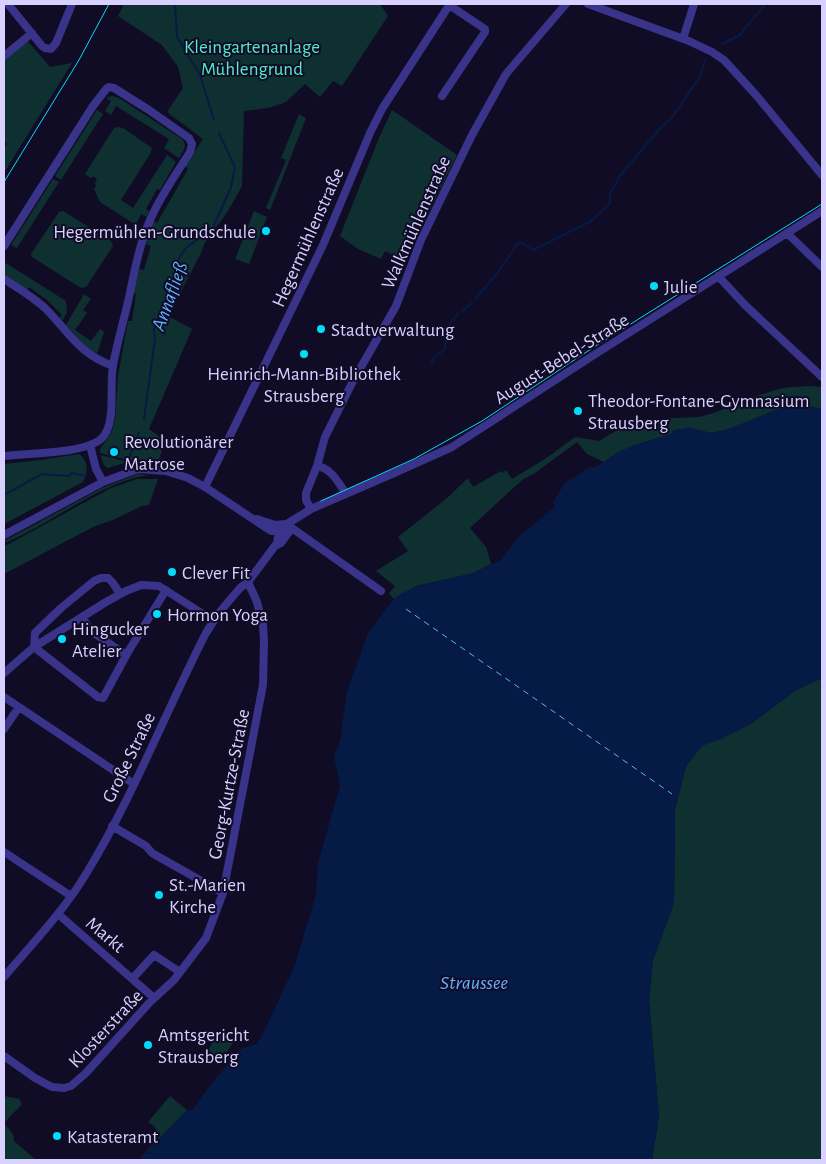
<svg xmlns="http://www.w3.org/2000/svg" width="826" height="1164" font-family="'Alegreya Sans',sans-serif">
<rect width="100%" height="100%" fill="#110c26"/>
<path fill="#0f3030" d="M122,4H380L388,16L342,86L333,81L320,97L305,84L286,102L268,108L244,111L242,186L228,211L204,244L201,253L168,316L192,329L149,429L165,441L158,462H135L100,453V449L111,433L115,420L118,376L128,321H132L136,294L133,293L139,269L144,270L151,246L146,244L153,221L157,223L188,169L185,166L203,139L167,112L183,88L178,67L162,45L118,16L123,6Z
M27,40L50,67L72,63L4,173V148L7,144L4,140V58Z
M112,96L119,98L182,139C188,146 183,151 179,158L164,148L169,139L116,106L111,115L105,111L111,101L106,98Z
M97,110L103,114L61,180L55,176Z
M392,110L457,155L405,260L385,251L381,259L358,249L340,236L379,138Z
M299,114L306,118L270,210L266,208L286,160L281,158Z
M117,127L123,128L152,148L150,154L121,200L133,208L167,155L176,162L160,190L157,189L146,209L149,211L147,217L141,214L136,225L100,202L94,189L96,186L95,183L97,179L93,176L91,178L85,174L114,128Z
M53,179L59,182L17,248L11,245Z
M63,211L111,241L113,246L86,287L81,288L32,257L31,254L59,212Z
M254,211L267,217L249,264L235,259Z
M4,262L66,301L67,312L63,320L59,319L62,315L47,300L29,287L26,291L4,275Z
M84,294L91,299L83,310L87,313L75,330L91,341L100,329L104,332L97,354L86,347L66,325Z
M808,386L822,387V409L798,404L773,411L729,429L711,433L690,428L674,430L671,434L632,446L604,462L587,454L577,442L535,473L522,480L470,528L486,547L491,564L474,573L416,586L394,599L389,593L395,586L376,571L408,551L398,537L446,499L468,478L473,487L501,471L502,473L506,470L512,479L548,457L575,437L599,441L634,420L699,417L714,413L756,396L782,388Z
M79,454C89,461 88,473 83,482L4,524V464L41,460Z
M100,455L128,462L108,468L104,465Z
M138,474L147,475C94,485 53,524 4,543V541L102,488Z
M137,479H158L149,505L142,506L115,519L93,527L4,574V546L11,543L109,489Z
M822,678V1160H652L659,1116L649,1000L653,960L674,903L675,810L686,766L702,745L723,738L749,725L795,691Z
M220,1031L234,1041L222,1060L208,1050Z
M4,1096L19,1099L22,1104L4,1123L13,1134L14,1141L36,1160H4Z
M170,1096L187,1110L138,1160L159,1137L155,1127L148,1122Z"/>
<path fill="#051b46" d="M798,404L822,409V678L795,691L749,725L723,738L702,746L686,766L675,810L674,903L653,960L649,1000L659,1116L652,1160H139L187,1110L193,1109L208,1088L241,1049L257,1044L263,1034L295,965L316,895L318,863L340,786L334,756L340,741L347,692L368,633L393,600L399,595L416,586L474,573L501,560L519,536L555,507L553,502L564,484L590,467L594,468L618,452L632,446L671,434L674,430L690,428L711,433L729,429L773,411Z"/>
<g fill="none" stroke-linecap="round" stroke-linejoin="round">
<path stroke="#051b46" stroke-width="2" d="M175,4L177,37L200,75L214,120
M722,44L740,35L765,4
M475,299L496,275L517,244L522,243L533,250L591,221L610,203V194L620,176L660,128L670,120L700,77L705,60
M463,311L472,303
M431,363L435,357L445,349C445,337 448,322 458,314
M144,419L155,339L154,329L175,283L179,258L187,247L213,228L231,187L235,167L219,133
M129,458L139,432
M4,495L42,474L69,476L72,473L86,476"/>
<path stroke="#5fb1ff" stroke-width="1" stroke-dasharray="6 5" stroke-linecap="butt" d="M406,609L672,794"/>
<path stroke="#393389" stroke-width="8" d="M8,4L42,46L45,48L51,49L56,43L72,4
M588,4L689,41L712,52L724,60L756,95L822,175
M683,39L694,4
M4,56L32,33
M442,96L485,32V29L449,5
M787,233L822,267
M4,246L93,106L107,88L109,87L114,88L149,110L189,138L192,144L190,152C177,173 161,195 151,218C139,244 134,274 128,302C123,323 117,344 113,365C109,386 117,425 101,439C83,454 28,453 4,456
M718,276L745,305L822,377
M4,279C18,288 33,297 45,308C69,332 79,354 113,366
M90,445L96,469L103,482
M317,466C331,468 339,483 346,494
M205,487L323,245L370,133L382,109L450,4
M311,509L306,500V493L317,466L325,437L353,381L396,306L421,240L472,135L506,74L566,4
M257,519L275,525L286,524
M289,526L381,591
M279,532L287,524L311,509L392,474L452,447L597,353L822,211
M4,535L103,482L138,469L166,471L188,478L205,487L271,531H284L292,528
M275,546L281,543L292,528
M120,594L113,583L108,578H101L94,581L61,608L35,633L34,647L98,697L103,698L128,652L166,590
M82,617L91,631L126,655
M4,673L34,647L106,602L126,591L141,585L159,586L214,621
M4,697L134,784
M4,729L19,707
M112,826L146,846L152,853L166,861L223,893
M4,852L71,896
M58,914L154,998
M4,977C32,944 63,912 86,874C133,797 165,713 206,633L218,614L240,588L248,582L277,543L279,532
M133,978L154,955L180,972
M4,1056L35,1078L52,1087L64,1088L71,1086L86,1073L150,1002L174,980L206,938L223,893L263,685L264,641L263,625L257,602L248,582"/>
<path stroke="#00dcfc" stroke-width="1" d="M4,182L79,60L109,4
M321,501L414,459L482,421L594,347L822,204"/>
</g>
<g fill="#00dcfc" stroke="#110c26" stroke-width="2">
<circle cx="266" cy="231" r="5"/>
<circle cx="654" cy="286" r="5"/>
<circle cx="321" cy="329" r="5"/>
<circle cx="304" cy="354" r="5"/>
<circle cx="578" cy="411" r="5"/>
<circle cx="114" cy="452" r="5"/>
<circle cx="172" cy="572" r="5"/>
<circle cx="157" cy="614" r="5"/>
<circle cx="62" cy="639" r="5"/>
<circle cx="159" cy="895" r="5"/>
<circle cx="148" cy="1045" r="5"/>
<circle cx="57" cy="1136" r="5"/>
</g>
<g text-anchor="middle" stroke-width="4" stroke-linejoin="round" paint-order="stroke">
<g font-size="19" fill="#52ebc9" stroke="#110c26">
<text x="252" y="53">Kleingartenanlage<tspan x="252" dy="22">Mühlengrund</tspan></text>
</g>
<g font-size="19" fill="#d8d1ff" stroke="#110c26">
<text transform="translate(415 222) rotate(-66)" y="7">Walkmühlenstraße</text>
<text transform="translate(307 237) rotate(-66)" y="7">Hegermühlenstraße</text>
<text transform="translate(561 358) rotate(-32)" y="7">August-Bebel-Straße</text>
<text transform="translate(128 757) rotate(-64)" y="7">Große Straße</text>
<text transform="translate(228 784) rotate(-79)" y="7">Georg-Kurtze-Straße</text>
<text transform="translate(106 934) rotate(40)" y="7">Markt</text>
<text transform="translate(105 1028) rotate(-47)" y="7">Klosterstraße</text>
</g>
<g font-size="19" fill="#d8d1ff" stroke="#110c26" text-anchor="start">
<text x="256" y="238" text-anchor="end">Hegermühlen-Grundschule</text>
<text x="664" y="293">Julie</text>
<text x="331" y="336">Stadtverwaltung</text>
<text x="304" y="380" text-anchor="middle">Heinrich-Mann-Bibliothek<tspan x="304" dy="22">Strausberg</tspan></text>
<text x="588" y="407">Theodor-Fontane-Gymnasium<tspan x="588" dy="22">Strausberg</tspan></text>
<text x="124" y="448">Revolutionärer<tspan x="124" dy="22">Matrose</tspan></text>
<text x="182" y="579">Clever Fit</text>
<text x="167" y="621">Hormon Yoga</text>
<text x="72" y="635">Hingucker<tspan x="72" dy="22">Atelier</tspan></text>
<text x="169" y="891">St.-Marien<tspan x="169" dy="22">Kirche</tspan></text>
<text x="158" y="1041">Amtsgericht<tspan x="158" dy="22">Strausberg</tspan></text>
<text x="67" y="1143">Katasteramt</text>
</g>
<g font-size="20" font-style="italic" fill="#5fb1ff" stroke="#110c26">
<text transform="translate(169 296) rotate(-70)" y="7">Annafließ</text>
<text x="474" y="989">Straussee</text>
</g>
</g>
<rect width="826" height="1164" fill="none" stroke="#d8d1ff" stroke-width="10"/>
</svg>
